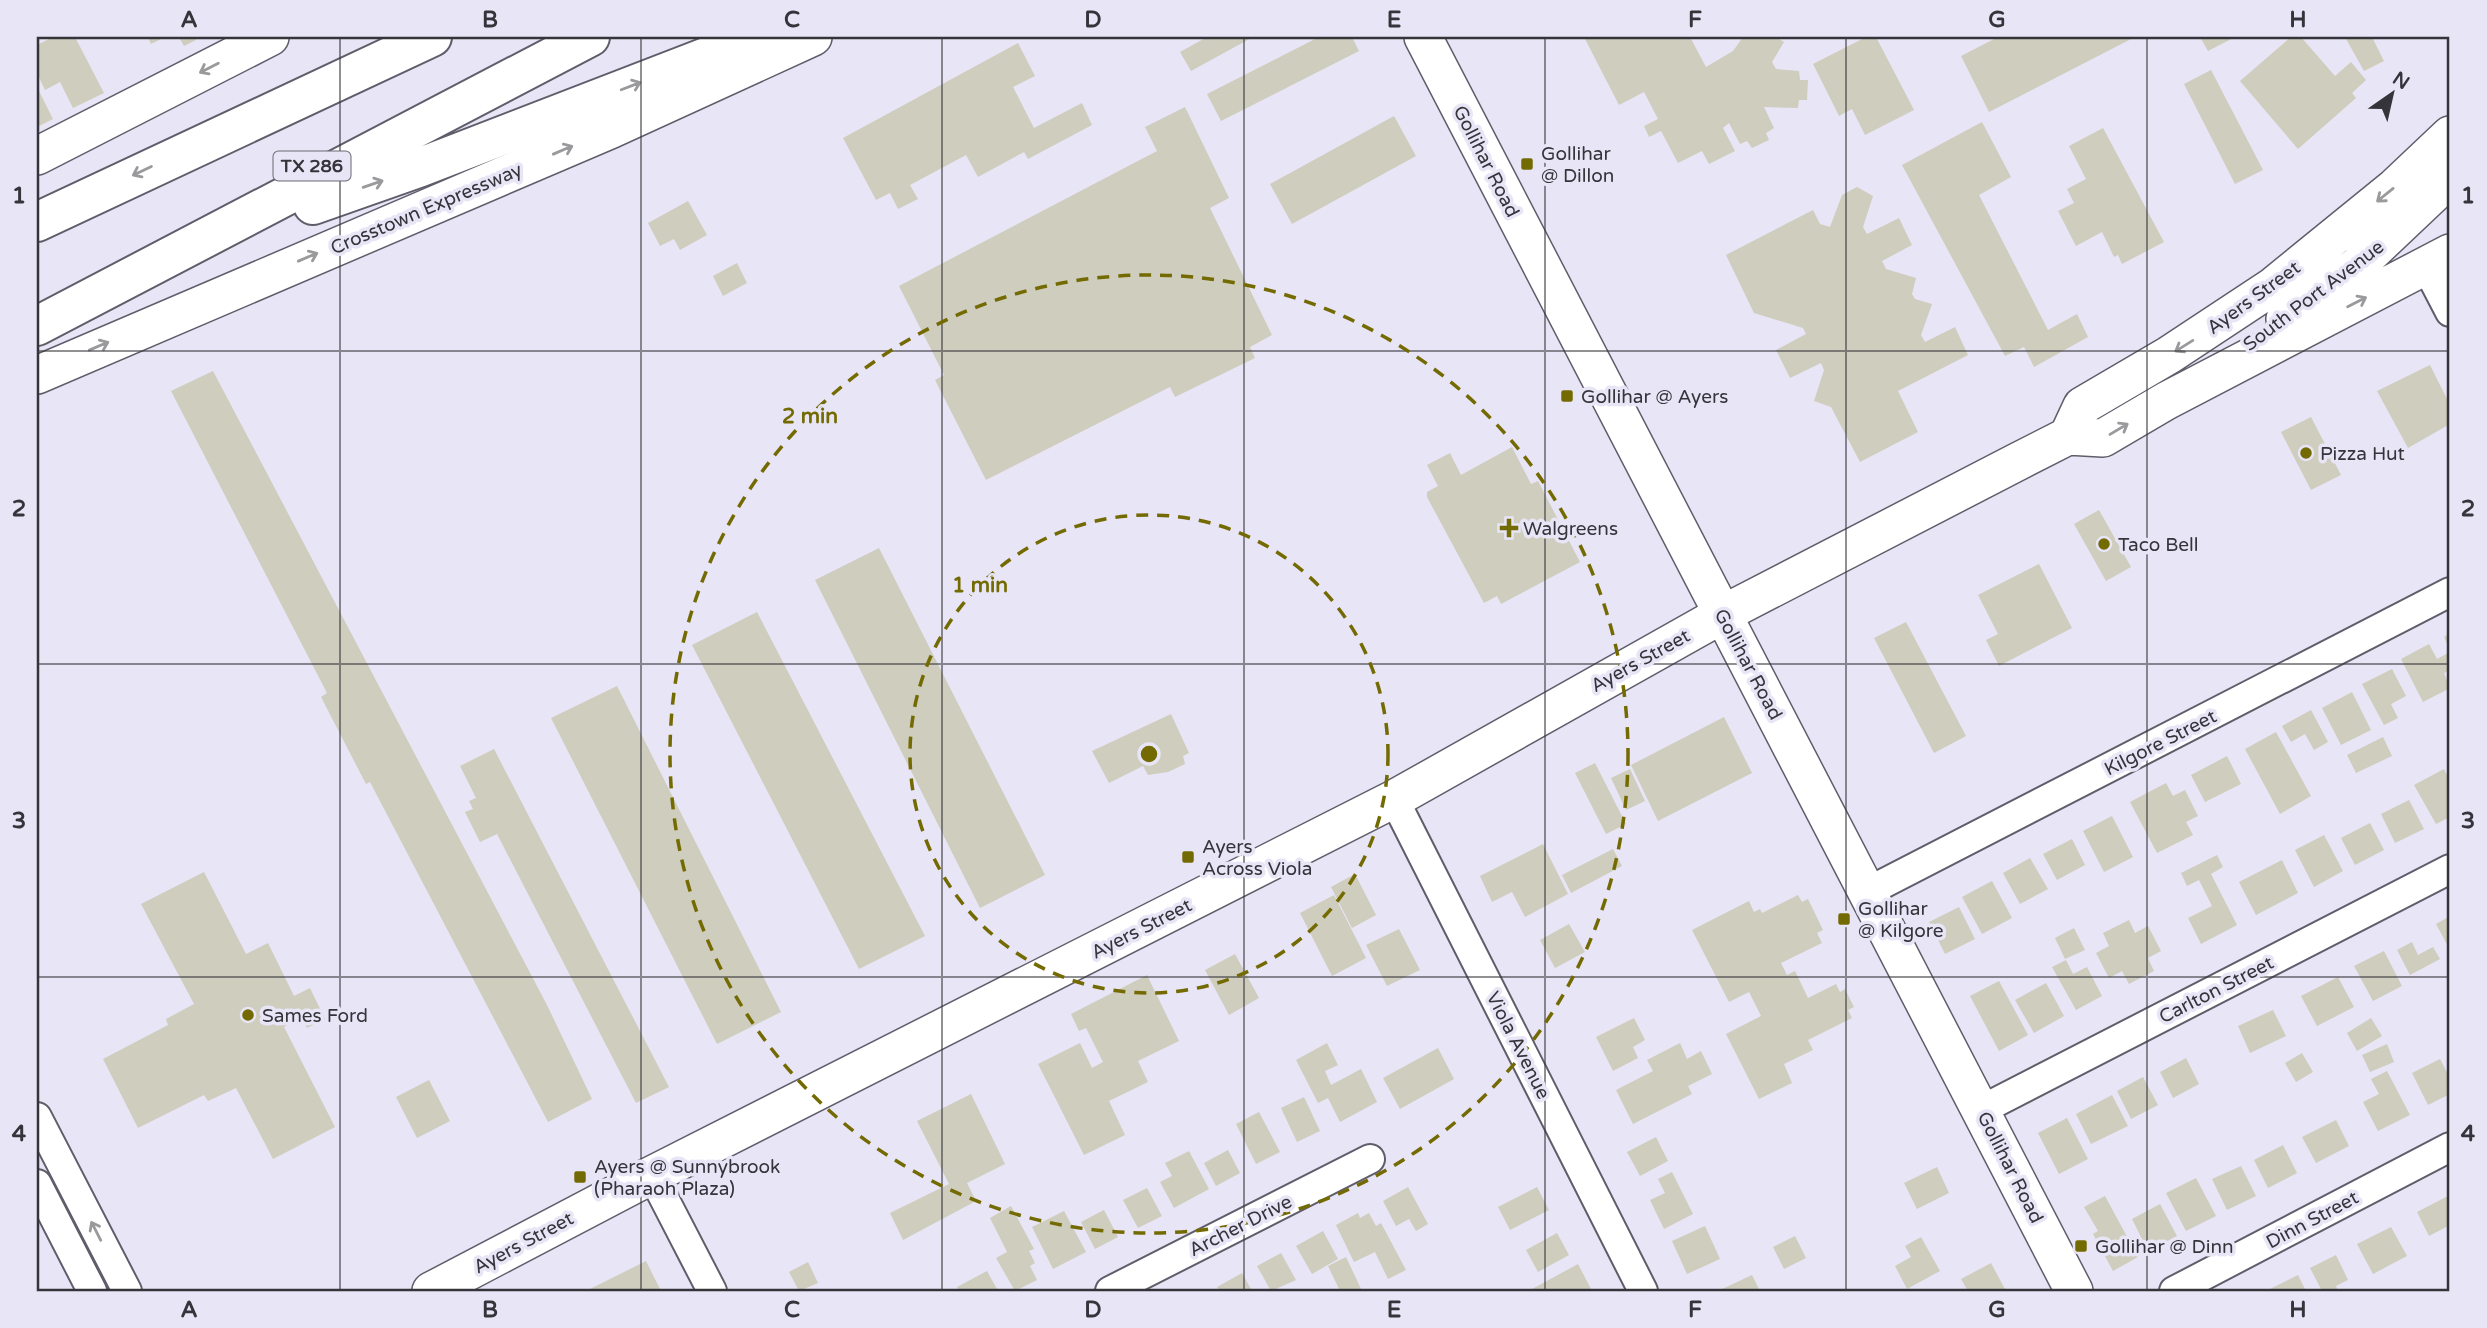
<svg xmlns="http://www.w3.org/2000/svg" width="2487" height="1328" font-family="'Varela Round',sans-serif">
<rect width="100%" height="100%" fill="#e8e5f6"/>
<path fill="#cfcdbd" d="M53,37H75L104,93L73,108L60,82L45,90L37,73V45Z
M148,37H165L151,44Z
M179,37H195L196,40L184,46Z
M1207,37H1253L1191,71L1180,52Z
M1319,37H1352L1359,51L1221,121L1207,94Z
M1584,37H1690L1706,67L1733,51L1743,37H1776L1784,42L1772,62L1776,69L1799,71L1800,80H1808L1807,100H1799L1798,108L1764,107L1774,128L1766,133L1769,140L1752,148L1747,141L1740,144L1729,123L1723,128L1735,151L1709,164L1702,151L1678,163L1661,131L1649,137L1644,126L1658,119L1644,92L1619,105Z
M1866,37H1876L1914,110L1865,135L1852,109L1839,116L1813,64Z
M1998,37H2135L1989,112L1961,56Z
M2200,37H2235L2208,51Z
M2291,37H2301L2335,76L2351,62L2366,80L2352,93L2356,98L2298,149L2240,81Z
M2345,37H2372L2384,61L2364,71Z
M1018,43L1035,76L1013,87L1034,128L1082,103L1092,125L1028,159L1024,152L978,177L966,155L910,185L918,199L898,209L890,193L876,200L843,138Z
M2211,70L2263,170L2235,184L2184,84Z
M37,87L53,119L37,127Z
M1185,107L1229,198L1210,208L1272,335L1250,347L1255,358L1175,397L1170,387L986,480L935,380L944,375L899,286L1157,151L1145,127Z
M1394,116L1416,156L1292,224L1270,184Z
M1982,122L2011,177L1979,195L2048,330L2077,314L2088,337L2034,367L2024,347L2005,356L1902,165Z
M2103,128L2164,242L2122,264L2118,255L2114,257L2102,232L2076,246L2058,211L2074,203L2067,189L2086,179L2069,146Z
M1857,187L1873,196L1863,227L1867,234L1899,218L1912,245L1882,261L1886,269L1916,278L1912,294L1915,299L1932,304L1921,335L1925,342L1955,327L1968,355L1898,391L1918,432L1860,462L1831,407L1814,401L1824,370L1821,363L1790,378L1776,350L1806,334L1803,328L1754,313L1726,255L1813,210L1820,224L1830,227L1842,195Z
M688,201L707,235L680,250L674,239L660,246L648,223Z
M737,263L747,283L723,296L713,276Z
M2430,365L2450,405V424L2408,448L2377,391Z
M213,371L547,1005L592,1099L548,1122L370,782L366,784L321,697L327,693L171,391Z
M2311,417L2341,475L2311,490L2281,432Z
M1512,447L1531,484L1538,481L1580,562L1501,604L1497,596L1484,603L1427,497V492L1438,486L1427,465L1450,453L1461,475Z
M2099,510L2131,567L2106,581L2074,524Z
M879,548L1045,875L980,908L815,580Z
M2039,564L2072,628L1999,666L1986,640L1998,634L1978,595Z
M757,612L925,936L859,969L692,645Z
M1906,622L1966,736L1934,753L1874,638Z
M2450,633V650L2444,637Z
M2429,644L2437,659L2450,652V670L2444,673L2450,688L2423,702L2401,659Z
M2392,669L2406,696L2391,704L2398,718L2384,725L2362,684Z
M617,686L781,1012L717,1044L551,718Z
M2352,692L2371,730L2341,745L2322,708Z
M2311,710L2328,742L2314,750L2305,734L2291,742L2282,726Z
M1171,714L1189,753L1183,756L1185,764L1168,772L1148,775L1143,766L1109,783L1092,751Z
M1724,717L1752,773L1658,821L1631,765Z
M2276,732L2311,796L2280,814L2245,749Z
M2383,737L2392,756L2356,773L2347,755Z
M494,749L669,1087L636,1103L497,834L480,842L465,812L473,809L469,801L476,798L460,766Z
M2227,756L2241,784L2205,802L2191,775Z
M1595,763L1626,824L1606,834L1575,773Z
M1630,769L1645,801L1626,810L1611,778Z
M2444,769L2450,781V817L2436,824L2414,785Z
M2166,783L2173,796L2185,790L2198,816L2186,822L2193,835L2157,853L2130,802Z
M2409,800L2424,829L2395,843L2381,814Z
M2112,816L2133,857L2104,872L2083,831Z
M2370,823L2384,850L2355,865L2341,838Z
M2324,835L2343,871L2314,887L2295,850Z
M2072,839L2085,865L2057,880L2043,854Z
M1543,844L1568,894L1525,917L1512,892L1492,902L1480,876Z
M1613,849L1622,866L1571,893L1562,875Z
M2217,855L2223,867L2211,874L2237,925L2201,944L2188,918L2212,906L2199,880L2187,886L2181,873Z
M2030,858L2048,889L2020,904L2003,873Z
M2282,860L2298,893L2256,915L2239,882Z
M204,872L246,954L268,943L294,996L310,988L325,1019L307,1028L301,1017L284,1027L335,1127L273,1159L236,1088L208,1101L204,1095L138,1128L103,1059L168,1025L166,1019L194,1004L141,904Z
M1355,874L1376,915L1352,928L1331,887Z
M1992,881L2012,918L1982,934L1962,897Z
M1334,895L1366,958L1332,976L1300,913Z
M1798,895L1802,902L1808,899L1823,930L1817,933L1822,943L1781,963L1787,975L1795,971L1808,998L1836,984L1840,992L1845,989L1854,1007L1848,1010L1852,1018L1808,1040L1813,1050L1784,1064L1792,1083L1759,1099L1726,1034L1761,1016L1749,992L1729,1002L1692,930L1749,901L1754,912L1760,909L1762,913Z
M1959,907L1975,939L1945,954L1929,922Z
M2450,916V950L2436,924Z
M2129,920L2135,933L2148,926L2161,951L2148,958L2154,971L2129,984L2122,971L2109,978L2096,953L2109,946L2103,933Z
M1569,924L1585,952L1555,968L1540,940Z
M2074,928L2085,950L2065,959L2055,938Z
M1399,929L1420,970L1387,986L1366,945Z
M2412,942L2418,955L2433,947L2440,959L2410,975L2397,950Z
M2384,951L2402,986L2373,1001L2354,966Z
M1235,954L1259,998L1229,1015L1205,970Z
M2066,960L2073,974L2087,967L2102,996L2076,1010L2052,967Z
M1147,975L1179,1041L1138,1061L1148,1082L1109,1101L1125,1135L1084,1155L1038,1064L1080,1043L1092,1068L1103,1062L1086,1028L1079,1031L1071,1014Z
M2338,977L2354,1007L2317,1026L2301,996Z
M1999,981L2028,1035L1999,1051L1970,996Z
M2046,983L2064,1016L2034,1033L2015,1000Z
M2273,1010L2286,1036L2250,1053L2238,1026Z
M1634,1018L1645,1040L1633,1047L1638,1058L1613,1071L1596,1037Z
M2371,1018L2382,1036L2357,1051L2347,1033Z
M1327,1043L1338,1065L1325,1071L1331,1085L1361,1069L1377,1102L1340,1122L1328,1098L1318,1103L1296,1060Z
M1680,1043L1687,1059L1701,1051L1712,1074L1688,1086L1692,1094L1633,1124L1616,1090L1653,1071L1647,1060Z
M2387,1044L2394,1062L2370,1072L2362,1055Z
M1438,1048L1454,1079L1400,1109L1383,1078Z
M2302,1053L2313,1072L2296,1082L2285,1063Z
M2186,1058L2199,1084L2173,1098L2160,1072Z
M2440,1059L2450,1078V1094L2428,1105L2412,1073Z
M2387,1071L2410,1115L2378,1131L2363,1102L2379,1094L2371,1079Z
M2143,1077L2158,1105L2131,1119L2117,1091Z
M429,1080L450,1121L417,1138L396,1097Z
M971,1094L1005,1164L967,1183L976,1201L903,1240L890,1213L949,1184L917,1121Z
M2112,1095L2128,1126L2091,1144L2076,1114Z
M1304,1097L1320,1131L1297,1142L1281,1108Z
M1259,1112L1280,1152L1256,1164L1236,1124Z
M2067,1118L2088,1159L2059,1174L2038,1133Z
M2336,1120L2349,1146L2316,1163L2302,1137Z
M1656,1137L1668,1161L1640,1176L1627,1152Z
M2283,1145L2297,1173L2268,1188L2254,1160Z
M1228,1150L1240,1173L1216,1186L1204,1163Z
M1189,1151L1209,1189L1174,1208L1160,1182L1172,1176L1165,1163Z
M2241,1166L2256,1196L2227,1210L2212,1179Z
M1937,1167L1949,1193L1917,1209L1904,1183Z
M1672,1172L1693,1214L1664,1229L1650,1200L1665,1193L1658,1179Z
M2196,1178L2216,1216L2186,1231L2166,1193Z
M1408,1187L1428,1224L1416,1231L1409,1219L1396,1226L1383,1201Z
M1537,1187L1549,1210L1510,1230L1498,1207Z
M1147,1188L1162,1216L1138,1228L1123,1200Z
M2450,1195V1225L2429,1236L2417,1212Z
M2105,1196L2138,1257L2113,1271L2093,1234L2098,1231L2084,1207Z
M2160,1204L2177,1236L2148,1251L2132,1219Z
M1011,1206L1034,1249L1029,1251L1035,1263L1030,1266L1037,1280L1015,1291L996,1258L1007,1252L990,1218Z
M1104,1210L1118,1237L1095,1249L1081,1222Z
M1064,1211L1086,1252L1053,1269L1032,1227Z
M1358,1213L1360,1218L1369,1213L1376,1226L1381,1223L1406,1270L1388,1279L1375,1252L1354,1262L1336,1225Z
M1705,1226L1720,1259L1687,1274L1672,1241Z
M2391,1227L2407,1256L2373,1274L2357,1244Z
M1323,1231L1338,1259L1312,1274L1296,1246Z
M1557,1233L1569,1255L1538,1272L1526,1250Z
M1795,1236L1806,1258L1784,1269L1773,1247Z
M1921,1237L1940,1271L1907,1289L1895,1266L1911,1257L1905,1246Z
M1281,1253L1296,1280L1271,1291L1257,1266Z
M2336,1255L2348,1280L2336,1286L2338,1291H2322L2310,1268Z
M1346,1257L1362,1291H1340L1328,1266Z
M646,1261L661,1291H586Z
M808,1262L818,1283L799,1291L789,1272Z
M1991,1263L2006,1291H1968L1961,1279Z
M1578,1264L1592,1291H1533L1532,1289Z
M987,1271L998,1291H959L957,1287Z
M1242,1273L1252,1291H1220L1217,1287Z
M1752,1275L1760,1291H1718Z
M2298,1275L2306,1291H2266Z"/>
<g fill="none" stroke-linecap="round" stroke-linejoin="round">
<defs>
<path id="minor" d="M2426,266L2450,312
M1394,799L1643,1291
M1869,891L2450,592
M1981,1110L2450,869
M37,1117L127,1291
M652,1175L712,1291
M37,1184L92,1291
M1110,1291L1370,1159
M2174,1291L2450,1147"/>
<path id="major" d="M1423,37L2074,1291
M37,156L270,37
M2285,319L2357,266L2450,178
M37,375L612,129L813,37
M2068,436L2082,406L2169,355L2272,287L2395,187L2450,135
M431,1291L652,1175L1394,799L1723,614L2017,462L2068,436L2103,438L2166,401L2450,253"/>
<path id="highway" d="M313,205L421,167L758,37
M37,222L432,37
M37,326L590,37"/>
</defs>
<use href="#minor" stroke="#605d6b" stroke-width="32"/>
<use href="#major" stroke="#605d6b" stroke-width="40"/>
<use href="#highway" stroke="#605d6b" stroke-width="42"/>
<use href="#minor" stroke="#fff" stroke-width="28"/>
<use href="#major" stroke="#fff" stroke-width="37"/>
<use href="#highway" stroke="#fff" stroke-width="38"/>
</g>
<defs><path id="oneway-shaft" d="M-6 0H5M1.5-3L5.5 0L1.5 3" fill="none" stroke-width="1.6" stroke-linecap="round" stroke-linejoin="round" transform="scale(1.75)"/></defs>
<g stroke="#9a9a9d">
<use href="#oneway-shaft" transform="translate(209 68) rotate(153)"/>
<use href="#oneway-shaft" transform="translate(631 86) rotate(-21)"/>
<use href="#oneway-shaft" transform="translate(563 150) rotate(-23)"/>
<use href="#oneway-shaft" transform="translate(142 171) rotate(154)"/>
<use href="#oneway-shaft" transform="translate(373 184) rotate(-19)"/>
<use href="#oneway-shaft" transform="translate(2385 195) rotate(141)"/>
<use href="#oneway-shaft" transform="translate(308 257) rotate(-23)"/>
<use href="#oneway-shaft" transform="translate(2357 302) rotate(-27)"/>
<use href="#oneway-shaft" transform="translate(99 346) rotate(-23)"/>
<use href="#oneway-shaft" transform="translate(2184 346) rotate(148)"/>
<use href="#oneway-shaft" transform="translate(2119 429) rotate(-31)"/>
<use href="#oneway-shaft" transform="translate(96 1231) rotate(-117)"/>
</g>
<path fill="none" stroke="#35343b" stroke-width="2" stroke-opacity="0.55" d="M340,37V1291M641,37V1291M942,37V1291M1244,37V1291M1545,37V1291M1846,37V1291M2147,37V1291M37,351H2450M37,664H2450M37,977H2450"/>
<g fill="none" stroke="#746a02" stroke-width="3.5" stroke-dasharray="12 9">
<circle cx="1149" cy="754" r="239"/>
<circle cx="1149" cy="754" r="479"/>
</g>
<g fill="#746a02" stroke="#e8e5f6" stroke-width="2.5">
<rect x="1520" y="157" width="14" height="14" rx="3.5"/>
<rect x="1560" y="389" width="14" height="14" rx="3.5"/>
<circle cx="2306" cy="453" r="7"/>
<path d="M1505.5 517.5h7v7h7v7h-7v7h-7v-7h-7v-7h7z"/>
<circle cx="2104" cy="544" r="7"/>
<rect x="1181" y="850" width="14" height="14" rx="3.5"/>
<rect x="1837" y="912" width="14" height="14" rx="3.5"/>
<circle cx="248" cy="1015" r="7"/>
<rect x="573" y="1170" width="14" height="14" rx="3.5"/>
<rect x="2074" y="1239" width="14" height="14" rx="3.5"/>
</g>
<g text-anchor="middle" stroke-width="7" stroke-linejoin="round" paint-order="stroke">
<rect fill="#e8e5f6" stroke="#6b6973" stroke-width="2" x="273.5" y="151.5" width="77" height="29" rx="5"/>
<g font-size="18" font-weight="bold" fill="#35343b">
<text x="312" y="172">TX 286</text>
</g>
<g font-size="19" fill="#35343b" stroke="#e8e5f6" text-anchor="start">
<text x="1541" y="160">Gollihar<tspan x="1541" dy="22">@ Dillon</tspan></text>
<text x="1581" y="403">Gollihar @ Ayers</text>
<text x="2320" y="460">Pizza Hut</text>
<text x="1523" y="535">Walgreens</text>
<text x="2118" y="551">Taco Bell</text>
<text x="1202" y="853">Ayers<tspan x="1202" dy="22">Across Viola</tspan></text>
<text x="1858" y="915">Gollihar<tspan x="1858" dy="22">@ Kilgore</tspan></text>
<text x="262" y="1022">Sames Ford</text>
<text x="594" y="1173">Ayers @ Sunnybrook<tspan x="594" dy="22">(Pharaoh Plaza)</tspan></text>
<text x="2095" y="1253">Gollihar @ Dinn</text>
</g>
<g font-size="19" fill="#35343b" stroke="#e8e5f6">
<text transform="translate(1487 161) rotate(63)" y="7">Gollihar Road</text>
<text transform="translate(426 208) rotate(-23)" y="7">Crosstown Expressway</text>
<text transform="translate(2313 295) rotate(-37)" y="7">South Port Avenue</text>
<text transform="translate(2253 297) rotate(-36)" y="7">Ayers Street</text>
<text transform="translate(1640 660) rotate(-29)" y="7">Ayers Street</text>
<text transform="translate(1749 664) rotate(62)" y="7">Gollihar Road</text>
<text transform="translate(2160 742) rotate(-27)" y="7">Kilgore Street</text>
<text transform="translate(1141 928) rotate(-27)" y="7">Ayers Street</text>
<text transform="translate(2216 989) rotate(-27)" y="7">Carlton Street</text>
<text transform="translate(1519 1045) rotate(63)" y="7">Viola Avenue</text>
<text transform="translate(2011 1167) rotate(63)" y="7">Gollihar Road</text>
<text transform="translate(2312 1219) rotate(-28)" y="7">Dinn Street</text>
<text transform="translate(1240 1225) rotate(-27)" y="7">Archer Drive</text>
<text transform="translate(523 1242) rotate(-28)" y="7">Ayers Street</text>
</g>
</g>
<circle cx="1149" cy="754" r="10" fill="#746a02" stroke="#e8e5f6" stroke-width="3.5"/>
<g font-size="21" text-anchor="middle" font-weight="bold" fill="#746a02" stroke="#e8e5f6" stroke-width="7" stroke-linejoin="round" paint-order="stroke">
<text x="810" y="423">2 min</text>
<text x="980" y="592">1 min</text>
</g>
<rect width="2487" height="1328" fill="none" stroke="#e8e5f6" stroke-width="77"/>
<g transform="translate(2392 94) rotate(34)" stroke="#e8e5f6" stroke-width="5" paint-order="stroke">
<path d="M0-5L12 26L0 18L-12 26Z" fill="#35343b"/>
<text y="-10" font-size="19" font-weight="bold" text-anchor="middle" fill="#35343b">N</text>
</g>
<rect x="38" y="38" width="2410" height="1252" fill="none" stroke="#35343b" stroke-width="2.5"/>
<g font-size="23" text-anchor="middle" font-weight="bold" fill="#35343b">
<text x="189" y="27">A</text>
<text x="490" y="27">B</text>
<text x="792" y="27">C</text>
<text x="1093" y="27">D</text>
<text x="1394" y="27">E</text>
<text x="1695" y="27">F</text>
<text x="1997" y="27">G</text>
<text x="2298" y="27">H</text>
<text x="19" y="203">1</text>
<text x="2468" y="203">1</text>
<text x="19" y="516">2</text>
<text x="2468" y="516">2</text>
<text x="19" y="828">3</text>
<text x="2468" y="828">3</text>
<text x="19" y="1141">4</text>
<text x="2468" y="1141">4</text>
<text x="189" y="1317">A</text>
<text x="490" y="1317">B</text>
<text x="792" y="1317">C</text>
<text x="1093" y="1317">D</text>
<text x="1394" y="1317">E</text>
<text x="1695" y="1317">F</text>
<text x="1997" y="1317">G</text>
<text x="2298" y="1317">H</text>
</g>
</svg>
